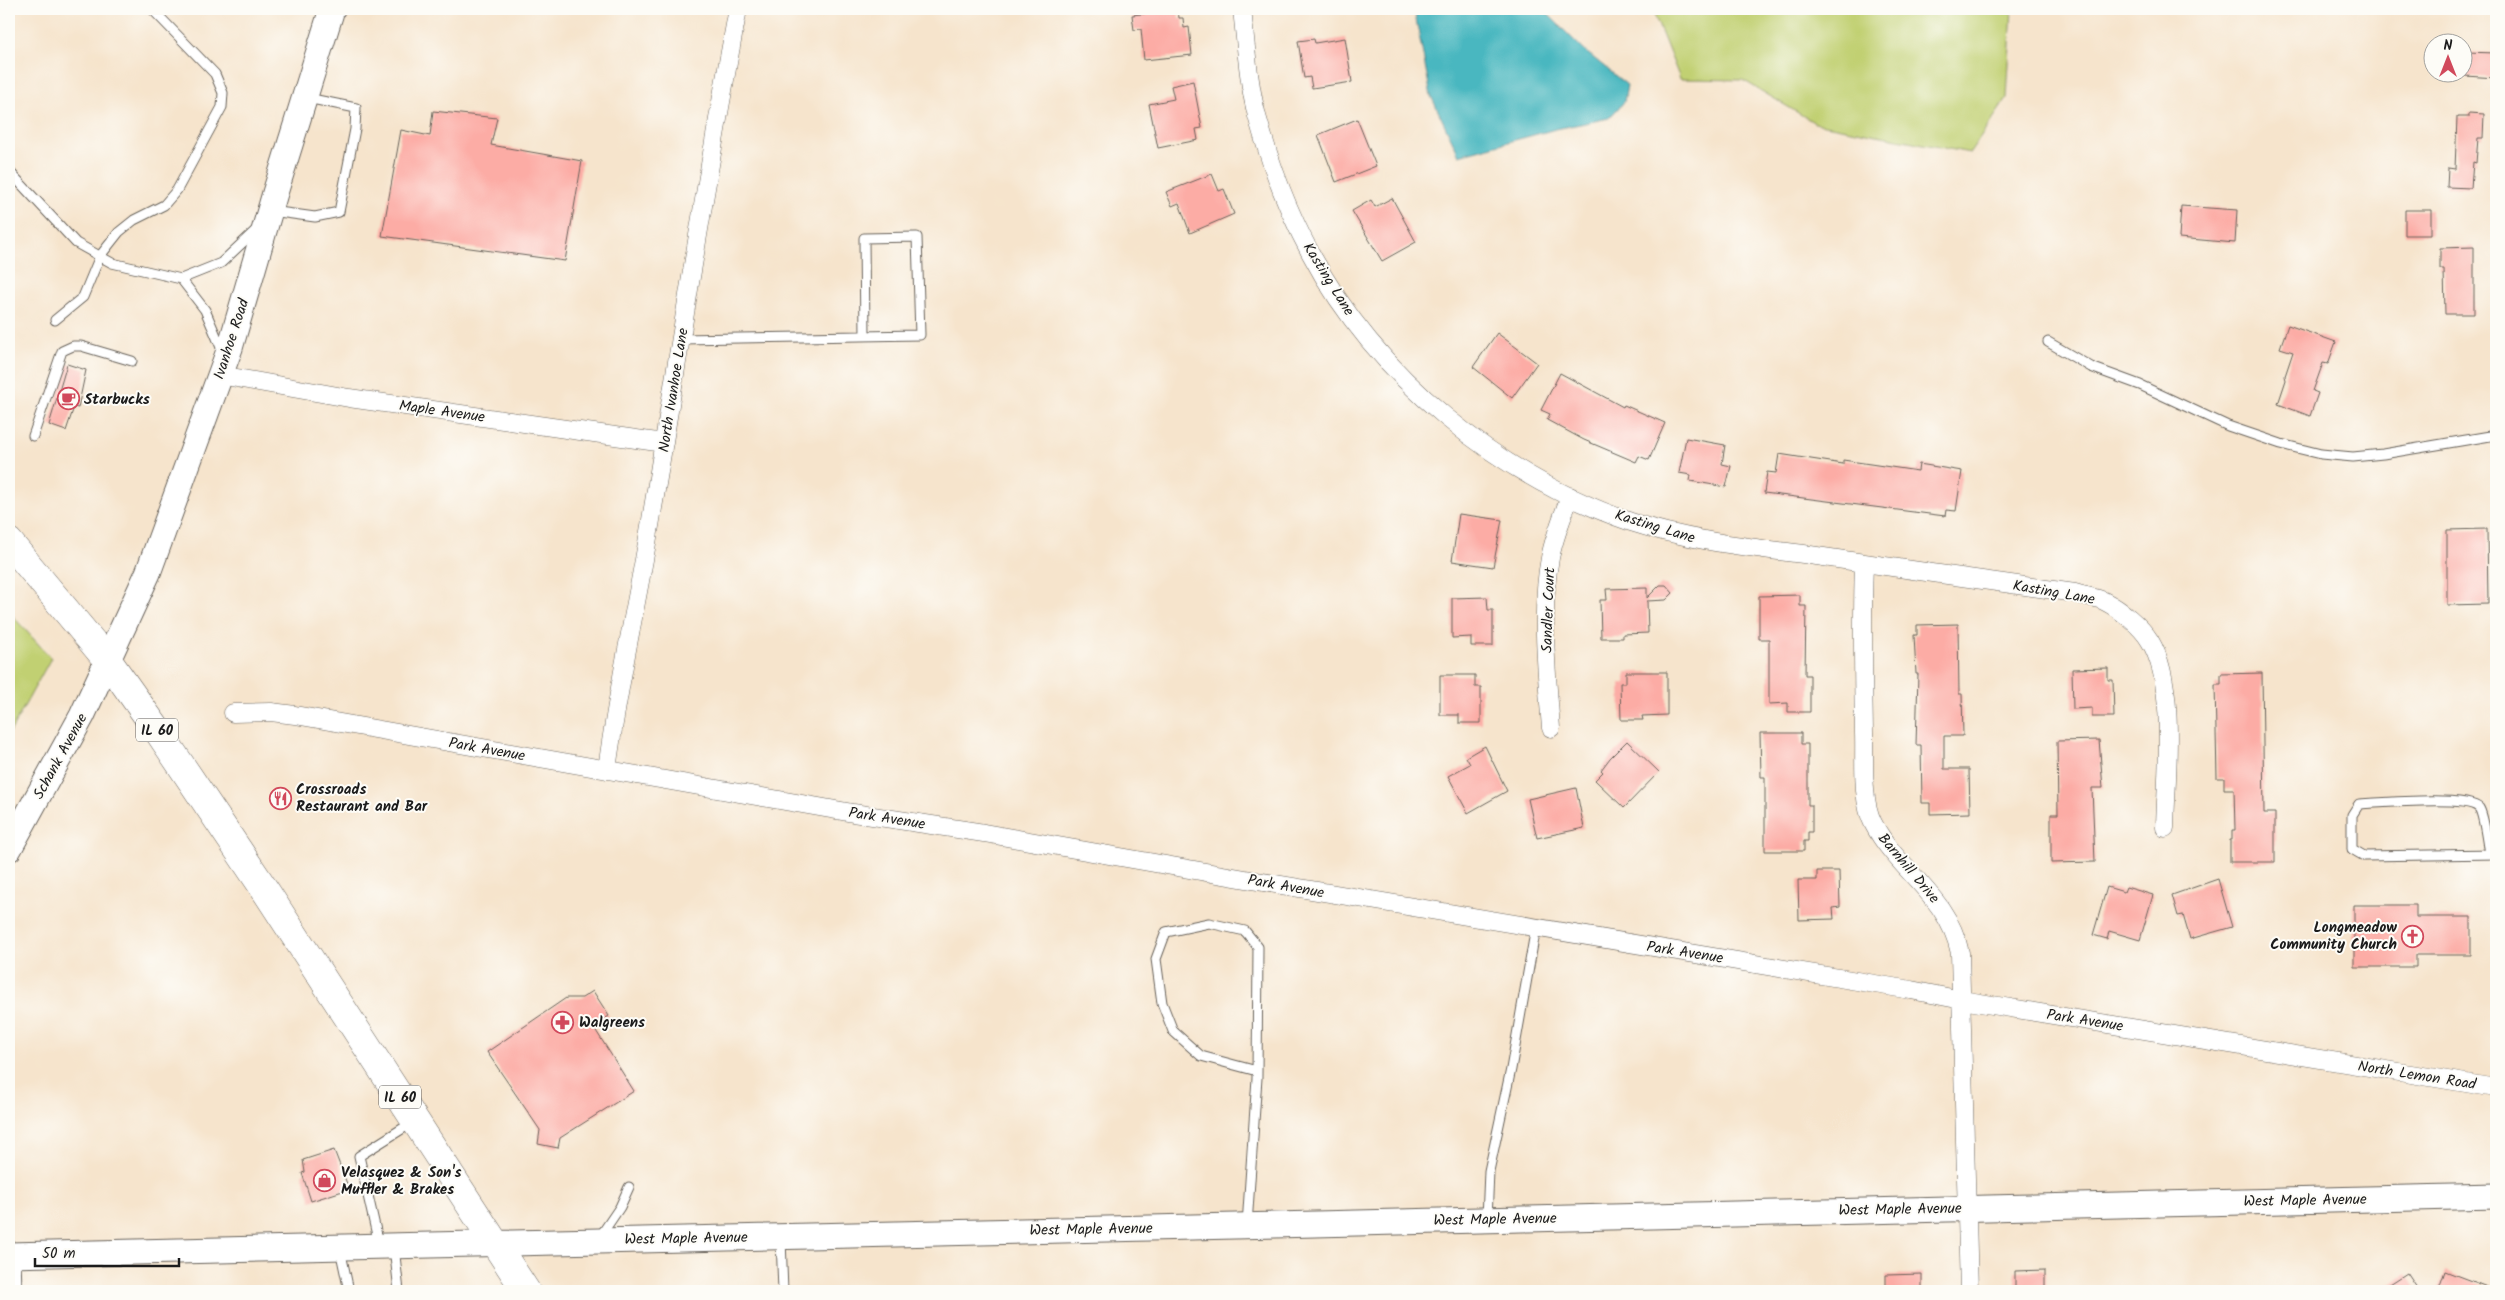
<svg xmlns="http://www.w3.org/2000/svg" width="2505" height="1300" font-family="Kalam,sans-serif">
<rect width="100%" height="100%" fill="#fdfcf7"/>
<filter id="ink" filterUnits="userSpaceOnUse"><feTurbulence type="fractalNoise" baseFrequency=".02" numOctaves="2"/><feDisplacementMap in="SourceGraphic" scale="10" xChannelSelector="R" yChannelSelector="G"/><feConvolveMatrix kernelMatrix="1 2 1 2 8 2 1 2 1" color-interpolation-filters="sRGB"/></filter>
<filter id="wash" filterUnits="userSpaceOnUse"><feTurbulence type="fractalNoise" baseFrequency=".0096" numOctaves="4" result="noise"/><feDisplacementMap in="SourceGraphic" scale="20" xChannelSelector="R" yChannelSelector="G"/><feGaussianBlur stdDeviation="1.12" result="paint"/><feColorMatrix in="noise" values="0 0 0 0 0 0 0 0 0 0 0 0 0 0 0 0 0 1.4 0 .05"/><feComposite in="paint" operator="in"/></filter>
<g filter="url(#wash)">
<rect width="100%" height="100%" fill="#f6e4cc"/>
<path fill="#c1d072" stroke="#6e7647" d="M1652,9H2012L2007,98L1970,153L1815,123L1743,80L1680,79Z
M9,612L51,658L9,734Z"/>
<path fill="#48b7c0" stroke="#326a6e" d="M1414,9H1543L1585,51L1627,85L1624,102L1609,118L1556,129L1459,155L1431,96Z"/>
<g id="blocks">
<path fill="#fcaca5" d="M1178,10L1179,18H1183L1184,28L1189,27L1192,55L1144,60L1141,29L1134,30L1132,15Z
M1345,38L1352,82L1312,88L1310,77L1304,78L1298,41L1314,39L1315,43Z
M2466,52L2496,53V78L2465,76Z
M1193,81L1202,128L1196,129L1198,140L1158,148L1149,104L1174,99L1171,86Z
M433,111L497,118L491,145L582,161L565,261L382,236L401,130L430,136Z
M2469,113L2484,114L2483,138H2478L2476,163L2473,162L2471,188L2447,187L2448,168L2455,169L2457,117H2469Z
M1357,119L1376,166L1336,182L1318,135Z
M1212,174L1219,191L1224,189L1234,214L1190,233L1179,203L1172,206L1166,192Z
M1392,198L1416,242L1382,261L1352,211L1371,200L1375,207Z
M2181,206L2237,210L2235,243L2179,238Z
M2405,210H2431V235H2405Z
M2474,247V314H2445L2444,269H2440V248Z
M2288,325L2336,342L2328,364L2323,363L2313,391L2318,393L2310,416L2278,404L2286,380L2285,376L2293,352L2280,348Z
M1497,333L1537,363L1512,398L1473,367Z
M67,364L86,370L78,408L74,407L66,431L49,425Z
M1560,373L1623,407L1624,405L1665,423L1649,460L1639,456L1636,462L1584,440L1547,420L1550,414L1541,410Z
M1686,438L1725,445L1722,464L1731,466L1726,487L1690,481L1691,475L1679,473Z
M1779,454L1843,464V460L1918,471L1919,464L1962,471L1956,511L1946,510L1945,516L1764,493L1767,472L1776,473Z
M1459,514L1502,520L1493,567L1452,561Z
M2487,529L2488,604L2447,605V530Z
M1660,585H1666L1673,593L1666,600L1647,601L1648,633L1623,634V638H1601L1600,600H1607L1606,589L1647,588V598Z
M1800,595V606H1806L1805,675H1810V712H1788V703L1769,704V639H1759V596Z
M1487,597L1488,610H1493V646H1471V637L1452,638V598Z
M1958,624L1959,694H1962L1963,736H1944V769H1969L1970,813L1930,814V803H1922L1921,745H1916L1918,674H1916L1914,635H1917V625Z
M2108,668V680H2113L2114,717H2092V708L2073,709L2072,669Z
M1626,672H1667V715L1642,716L1643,720H1621L1620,683H1626Z
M2262,673L2264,813H2275V862H2230V840H2232V830H2235L2234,789H2224V778H2217L2215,684H2221V674Z
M1440,675H1475V687H1481V723H1459V715H1440Z
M1760,733H1801V744H1808V805H1812V832H1808V841H1804V851H1765V777H1761Z
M2099,740L2103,788H2092L2095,862L2051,863V814H2058L2057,741Z
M1627,741L1659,772L1624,808L1595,780L1603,772L1601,770L1610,758Z
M1485,746L1507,791L1468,813L1448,776L1470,764L1466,757Z
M1576,788L1584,828L1537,838L1528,799Z
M1817,871H1839L1840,907L1833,908L1834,919L1799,920L1798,880H1817Z
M2218,879L2232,927L2190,939L2183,915L2178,916L2172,895Z
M2107,887L2124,892L2126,887L2153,895L2140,940L2109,931L2107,939L2093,935Z
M2354,905H2416V917H2471V955H2416V967H2354Z
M593,991L609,1016L593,1026L634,1091L560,1138L558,1148L538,1144L540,1130L487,1052L566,998H582Z
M334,1150L349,1189L311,1201L302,1173L305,1172L303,1160Z
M2045,1270V1291H2015V1271Z
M2445,1271L2495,1290V1291H2438Z
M2407,1273L2419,1291H2379Z
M1922,1274V1291H1886V1275Z"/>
</g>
</g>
<g filter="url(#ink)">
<use href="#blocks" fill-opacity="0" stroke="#68625a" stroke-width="1"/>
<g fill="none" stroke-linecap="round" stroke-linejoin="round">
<defs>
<path id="lane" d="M9,171L76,243L112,263L181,279L221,263L256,230
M271,211L315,217L339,212L355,129L356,108L307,98
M181,279L205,310L223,352
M55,320L83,297L100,256L119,232L134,220L164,205L177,190L222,107L223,93L215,74L152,9
M681,339L920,335L917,237L864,238L865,336
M2048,342L2091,367L2140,385L2228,426L2281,444L2321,454L2353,457L2383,454L2496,435
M33,436L62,351L73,346H81L132,361
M2489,853C2487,843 2484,815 2479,808C2468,795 2379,803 2359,804L2352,815V849L2364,856L2496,854
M1487,1219L1489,1171L1511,1069L1536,927
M1247,1225L1257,1078L1258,947L1245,931L1209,923L1166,932L1156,959L1162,1003L1173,1031L1201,1056L1257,1071
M599,1238L620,1207L629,1187
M781,1239L783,1291
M379,1244L359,1156L413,1122
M394,1247L399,1291
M340,1249L349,1291
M16,1257L17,1291"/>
<path id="street" d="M1242,9C1246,45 1248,81 1257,116C1270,163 1287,210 1311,254C1376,377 1500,477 1631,522C1689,541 1750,547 1810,555C1898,568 1987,581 2075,593C2084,596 2095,597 2104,601C2120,609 2141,626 2150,641C2177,685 2166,776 2165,828
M220,375L349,398L664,443
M1864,563C1862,620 1863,677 1864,733C1865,759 1861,800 1873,823C1898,872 1948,895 1960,953L1969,1291
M233,713L271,712L295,715L853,813L984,833L1257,881L1911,990L1962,1000L2496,1088
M1551,728C1547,677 1540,608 1550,558C1554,537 1563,516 1570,496
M607,770C618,684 638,600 652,514C680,346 706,177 738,9"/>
<path id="secondary" d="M9,849L82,716L148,573L230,348L275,193L332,9
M9,1255L2496,1196"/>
<path id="primary" d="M9,542L109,662L160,734L267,893L526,1291"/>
</defs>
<use href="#lane" stroke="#68625a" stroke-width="11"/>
<use href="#street" stroke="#68625a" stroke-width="19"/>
<use href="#secondary" stroke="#68625a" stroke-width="27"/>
<use href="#primary" stroke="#68625a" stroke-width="29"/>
<use href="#lane" stroke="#fff" stroke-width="9"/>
<use href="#street" stroke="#fff" stroke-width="18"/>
<use href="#secondary" stroke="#fff" stroke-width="25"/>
<use href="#primary" stroke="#fff" stroke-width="28"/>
</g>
</g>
<defs>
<symbol id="cafe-ring" viewBox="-11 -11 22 22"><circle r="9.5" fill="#fdfcf7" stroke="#d1495b" stroke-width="1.5"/><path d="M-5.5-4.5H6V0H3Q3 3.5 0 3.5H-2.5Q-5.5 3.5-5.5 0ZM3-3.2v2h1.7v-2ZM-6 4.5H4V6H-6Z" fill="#d1495b"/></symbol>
<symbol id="restaurant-ring" viewBox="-11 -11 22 22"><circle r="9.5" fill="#fdfcf7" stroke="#d1495b" stroke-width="1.5"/><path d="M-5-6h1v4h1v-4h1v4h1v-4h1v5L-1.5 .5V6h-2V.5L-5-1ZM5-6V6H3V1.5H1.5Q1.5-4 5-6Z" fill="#d1495b"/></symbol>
<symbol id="church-ring" viewBox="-11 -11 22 22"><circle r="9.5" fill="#fdfcf7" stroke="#d1495b" stroke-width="1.5"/><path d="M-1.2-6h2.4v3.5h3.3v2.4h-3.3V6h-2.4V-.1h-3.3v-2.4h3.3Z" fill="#d1495b"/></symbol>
<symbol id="pharmacy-ring" viewBox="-11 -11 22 22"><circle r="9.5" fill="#fdfcf7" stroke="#d1495b" stroke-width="1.5"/><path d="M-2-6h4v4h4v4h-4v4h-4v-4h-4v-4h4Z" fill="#d1495b"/></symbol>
<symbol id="shop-ring" viewBox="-11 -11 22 22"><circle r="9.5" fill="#fdfcf7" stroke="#d1495b" stroke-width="1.5"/><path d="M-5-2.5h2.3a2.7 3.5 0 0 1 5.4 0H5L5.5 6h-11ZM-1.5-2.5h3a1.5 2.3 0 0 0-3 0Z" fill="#d1495b"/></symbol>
</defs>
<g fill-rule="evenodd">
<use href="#cafe-ring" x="56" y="386" width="25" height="25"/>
<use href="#restaurant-ring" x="268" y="786" width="25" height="25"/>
<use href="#church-ring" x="2400" y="924" width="25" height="25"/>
<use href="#pharmacy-ring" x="550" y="1010" width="25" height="25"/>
<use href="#shop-ring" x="312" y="1168" width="25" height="25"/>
</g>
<g text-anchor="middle" stroke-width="4" stroke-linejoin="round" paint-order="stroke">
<g fill="#fdfcf7" stroke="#605f5e" stroke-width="1">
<rect x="136" y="718.5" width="42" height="23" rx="4"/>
<rect x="379" y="1085.5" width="42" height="23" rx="4"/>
</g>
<g font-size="14" font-weight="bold" fill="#1c1c1c">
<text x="157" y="735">IL 60</text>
<text x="400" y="1102">IL 60</text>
</g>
<g font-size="15" fill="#1c1c1c" stroke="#fdfcf7">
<text transform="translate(1329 279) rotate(58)" y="5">Kasting Lane</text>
<text transform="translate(231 339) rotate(-72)" y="5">Ivanhoe Road</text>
<text transform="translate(673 390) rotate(-81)" y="5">North Ivanhoe Lane</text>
<text transform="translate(442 411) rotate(8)" y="5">Maple Avenue</text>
<text transform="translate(1655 526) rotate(17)" y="5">Kasting Lane</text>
<text transform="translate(2054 592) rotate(10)" y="5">Kasting Lane</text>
<text transform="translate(1548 610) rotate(-88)" y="5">Sandler Court</text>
<text transform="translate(487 749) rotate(10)" y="5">Park Avenue</text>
<text transform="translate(60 756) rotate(-61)" y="5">Schank Avenue</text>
<text transform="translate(887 818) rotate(9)" y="5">Park Avenue</text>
<text transform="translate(1909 868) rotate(50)" y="5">Barnhill Drive</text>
<text transform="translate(1286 886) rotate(10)" y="5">Park Avenue</text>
<text transform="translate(1685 952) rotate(9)" y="5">Park Avenue</text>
<text transform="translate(2085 1020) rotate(9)" y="5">Park Avenue</text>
<text transform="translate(2417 1075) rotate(9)" y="5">North Lemon Road</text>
<text transform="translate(2305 1200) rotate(-1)" y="5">West Maple Avenue</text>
<text transform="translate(1900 1209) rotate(-1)" y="5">West Maple Avenue</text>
<text transform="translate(1495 1219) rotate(-1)" y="5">West Maple Avenue</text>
<text transform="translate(1091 1229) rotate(-1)" y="5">West Maple Avenue</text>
<text transform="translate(686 1238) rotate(-1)" y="5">West Maple Avenue</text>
</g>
<g font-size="15" font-weight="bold" fill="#1c1c1c" stroke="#fdfcf7" text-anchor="start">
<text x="84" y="404">Starbucks</text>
<text x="296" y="794">Crossroads<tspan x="296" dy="17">Restaurant and Bar</tspan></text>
<text x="2397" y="932" text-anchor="end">Longmeadow<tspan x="2397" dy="17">Community Church</tspan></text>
<text x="579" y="1027">Walgreens</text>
<text x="341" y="1177">Velasquez &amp; Son's<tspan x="341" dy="17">Muffler &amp; Brakes</tspan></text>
</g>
</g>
<rect width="2505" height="1300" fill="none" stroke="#fdfcf7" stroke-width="30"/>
<g transform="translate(2448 58)"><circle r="24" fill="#fdfcf7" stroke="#a3a29f"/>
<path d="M0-4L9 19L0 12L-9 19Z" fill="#d1495b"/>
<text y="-8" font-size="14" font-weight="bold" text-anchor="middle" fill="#1c1c1c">N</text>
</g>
<path d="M35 1258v8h144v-8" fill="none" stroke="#1c1c1c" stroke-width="2.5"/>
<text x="42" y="1258" font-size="15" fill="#1c1c1c" stroke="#fdfcf7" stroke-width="4" paint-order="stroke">50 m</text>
</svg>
